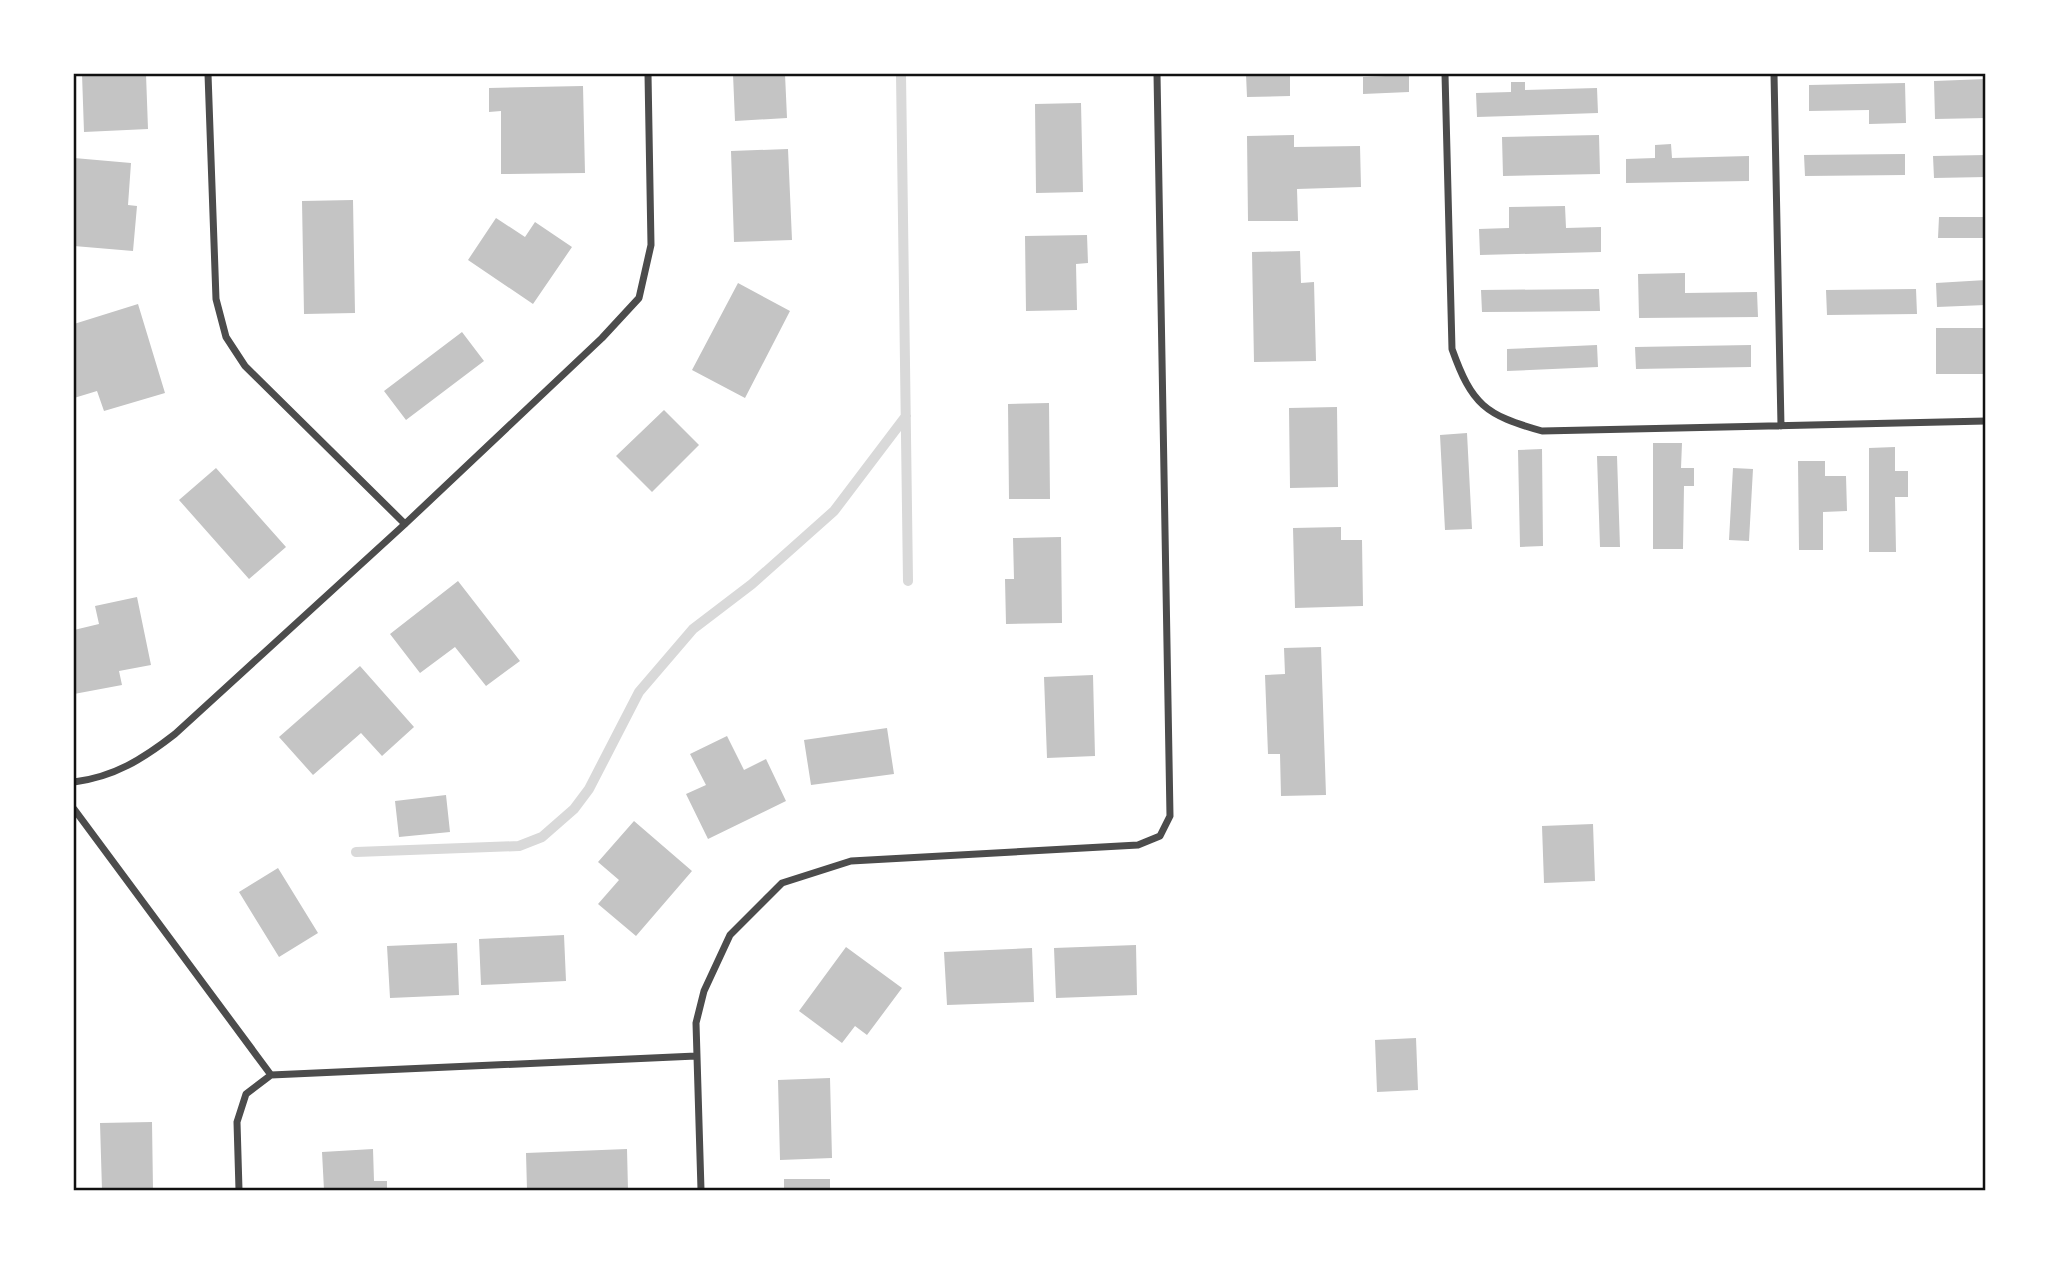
<svg xmlns="http://www.w3.org/2000/svg" width="2059" height="1264" font-family="'Times New Roman',serif">
<rect width="100%" height="100%" fill="#fff"/>
<g fill="none" stroke-linecap="round" stroke-linejoin="round">
<path stroke="#d9d9d9" stroke-width="10" d="M901,74L908,581
M356,852L519,846L542,837L574,809L589,789L639,692L693,629L752,584L834,511L906,416"/>
</g>
<path fill="#c4c4c4" d="M82,74H146L148,129L84,132Z
M733,74H785L787,118L735,121Z
M1246,74H1290V96L1247,97Z
M1386,74H1409V92L1363,94V77L1386,76Z
M1986,79V118L1935,119L1934,81Z
M1511,82H1525V90L1597,88L1598,113L1477,117L1476,93L1511,92Z
M1905,83L1906,123L1869,124V110L1809,111V85Z
M583,86L585,173L501,174V111L489,112V88Z
M1081,103L1083,192L1036,193L1035,104Z
M1294,135V147L1360,146L1361,187L1297,189L1298,221H1248L1247,136Z
M1599,135L1600,174L1503,176L1502,137Z
M1671,144L1672,158L1749,156V181L1626,183V159L1655,158V145Z
M788,149L792,240L734,242L731,151Z
M1905,154V175L1805,176L1804,155Z
M1986,155V177L1934,178L1933,156Z
M74,158L131,163L128,205L137,206L133,251L74,246Z
M353,200L355,313L304,314L302,201Z
M1565,206L1566,228L1601,227V252L1480,255L1479,229L1509,228V207Z
M1939,217H1986V238H1938Z
M496,218L525,237L535,222L572,247L533,304L468,260Z
M1087,235L1088,263L1076,264L1077,310L1026,311L1025,236Z
M1300,251L1301,283L1314,282L1316,361L1254,362L1252,252Z
M1685,273V293L1757,292L1758,317L1639,318L1638,274Z
M1986,280V305L1937,307L1936,283Z
M738,283L790,311L745,398L692,370Z
M1599,289L1600,311L1482,312L1481,290Z
M1916,289L1917,314L1827,315L1826,290Z
M138,304L165,393L104,411L97,391L74,398V324Z
M1936,328H1983L1986,374H1936Z
M462,332L484,361L406,420L384,391Z
M1597,345L1598,367L1507,371V349Z
M1751,345V367L1636,369L1635,347Z
M1049,403L1050,499H1009L1008,404Z
M1337,407L1338,487L1290,488L1289,408Z
M664,410L699,445L652,492L616,456Z
M1467,433L1472,529L1445,530L1440,435Z
M1653,443H1682L1681,468H1694V486H1684L1683,549H1653Z
M1895,447V471H1908V497H1895L1896,552H1869V448Z
M1542,449L1543,546L1520,547L1518,450Z
M1597,456H1617L1620,547H1600Z
M1798,461H1825V476H1846L1847,511L1823,512V550H1799Z
M216,468L286,547L249,579L179,500Z
M1733,468L1753,469L1749,541L1729,540Z
M1341,527V540H1362L1363,606L1295,608L1293,528Z
M1061,537L1062,623L1006,624L1005,579H1014L1013,538Z
M458,581L520,661L486,686L455,647L420,673L390,634Z
M137,597L151,665L119,671L122,685L74,694V630L99,624L95,606Z
M1321,647L1326,795L1281,796L1280,754H1268L1265,675L1285,674L1284,648Z
M360,666L414,727L382,756L361,733L313,775L279,737Z
M1093,675L1095,756L1047,758L1044,677Z
M887,728L894,774L811,785L804,740Z
M727,736L744,770L766,759L786,801L708,839L686,794L706,785L690,754Z
M446,795L450,832L399,837L395,801Z
M634,821L692,871L636,936L598,904L619,880L598,862Z
M1593,824L1595,881L1544,883L1542,826Z
M278,868L318,933L279,957L239,892Z
M564,935L566,981L481,985L479,939Z
M457,943L459,995L390,998L387,946Z
M1136,945L1137,995L1056,998L1054,948Z
M846,947L902,988L867,1035L855,1026L842,1043L799,1011Z
M1032,948L1034,1002L947,1005L944,952Z
M1416,1038L1418,1090L1377,1092L1375,1040Z
M830,1078L832,1158L780,1160L778,1080Z
M152,1122L153,1190H102L100,1123Z
M373,1149L374,1181H387V1190H324L322,1152Z
M627,1149L628,1190H527L526,1153Z
M784,1179H830V1190H784Z"/>
<g fill="none" stroke-linecap="round" stroke-linejoin="round">
<path stroke="#4c4c4c" stroke-width="7" d="M208,74L216,299L226,337L245,366L405,524
M1445,74L1452,349C1472,405 1485,415 1542,431L1986,421
M1774,74L1781,426
M74,782C114,777 143,759 175,734L405,524L602,338L639,298L651,245L648,74
M74,809L271,1075L246,1094L237,1122L239,1190
M271,1075L696,1056
M701,1190L696,1023L704,991L730,935L782,883L851,861L1138,845L1160,836L1170,816L1157,74"/>
</g>
<rect width="2059" height="1264" fill="none" stroke="#ffffff" stroke-width="150"/>
<rect x="75" y="75" width="1909" height="1114" fill="none" stroke="#111" stroke-width="2.5"/>
</svg>
